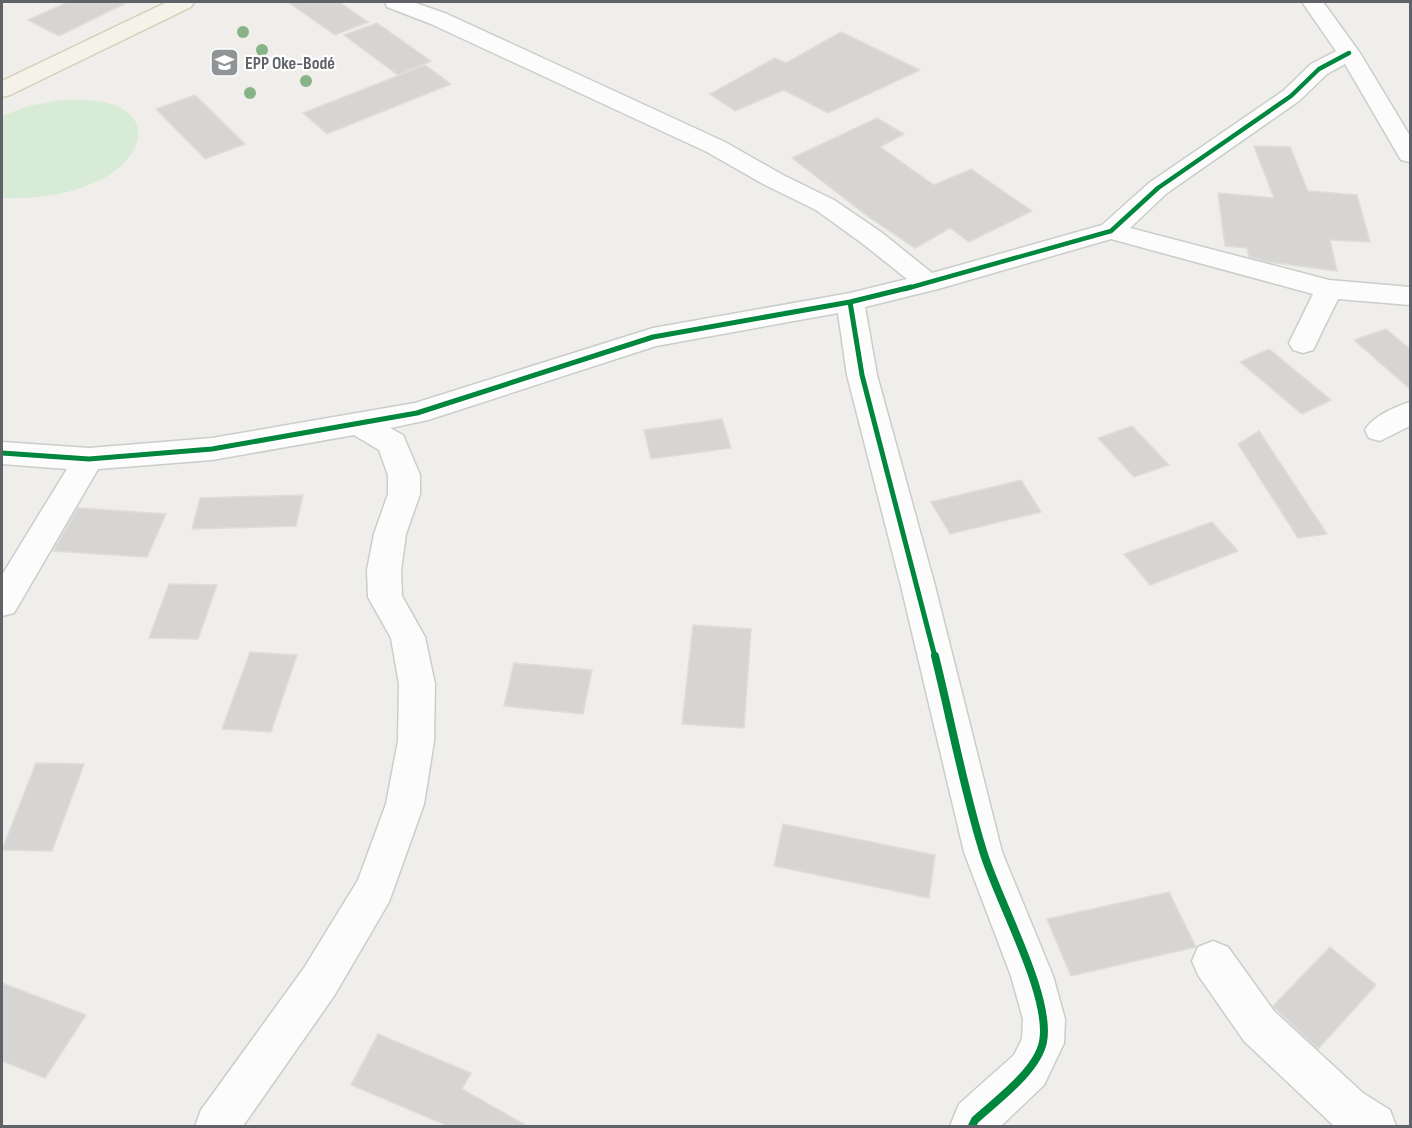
<svg xmlns="http://www.w3.org/2000/svg" width="1412" height="1128" font-family="'Sofia Sans Condensed',sans-serif">
<rect width="100%" height="100%" fill="#efeeea"/>
<path fill="#d8ebd6" d="M62,100C81,100 104,99 121,108C157,129 130,164 104,178C71,195 37,199 2,198V116L28,106Z"/>
<path fill="#d6d5d3" stroke="#deddd9" stroke-width="1.5" d="M68,2H128L59,36L28,20Z
M288,2H339L368,22L335,35Z
M377,23L431,61L398,75L344,35Z
M841,32L920,70L828,113L784,90L735,111L710,94L775,58L786,63Z
M425,65L451,84L327,134L303,113Z
M195,95L245,144L205,159L156,109Z
M877,118L904,134L880,147L934,185L971,169L1032,211L969,242L950,228L915,248L870,218L792,158Z
M1254,146L1290,147L1308,191L1357,195L1370,242L1330,240L1337,271L1269,262L1249,257L1247,248L1225,246L1218,193L1274,198Z
M1386,329L1410,349V389L1354,340Z
M1269,349L1331,400L1302,414L1240,362Z
M722,419L731,448L651,459L644,430Z
M1132,426L1169,465L1134,477L1098,438Z
M1259,431L1327,534L1298,538L1238,444Z
M1021,480L1041,512L950,534L931,502Z
M303,495L296,526L192,529L200,498Z
M78,508L166,514L147,557L53,551Z
M1212,522L1238,551L1150,585L1124,554Z
M169,584L217,585L198,639L149,638Z
M693,625L751,629L744,728L682,724Z
M250,652L297,655L271,732L222,729Z
M514,663L592,670L583,714L504,706Z
M36,763L84,764L52,851L2,850Z
M783,824L935,855L929,898L774,866Z
M1169,892L1196,947L1071,976L1047,919Z
M1330,947L1376,985L1318,1049L1273,1006Z
M2,983L86,1015L45,1078L2,1061Z
M378,1034L471,1073L462,1089L527,1126H448L351,1085Z"/>
<g fill="none" stroke-linecap="round" stroke-linejoin="round">
<defs>
<path id="minor" d="M385,2H413L447,14L725,142L783,175L834,200L881,232L932,273L1102,225L1149,183L1283,91L1311,64L1336,51L1302,2H1323L1360,53L1410,136V162L1401,160L1398,155L1345,64L1327,74L1299,101L1167,193L1130,228L1329,280L1410,287V305L1338,299L1313,350L1303,353L1293,350L1289,343L1313,294L1111,239L938,289L865,307L877,375L935,586L1002,852L1053,976L1065,1019L1064,1043L1044,1085L1001,1126H950L959,1104L1014,1055L1022,1039L1023,1019L1011,976L964,852L901,586L847,375L838,313L656,346L428,420L390,428L403,435L420,475V494L406,534L401,570L402,596L425,637L435,684L434,741L424,804L389,902L334,996L243,1126H195L201,1110L304,968L358,880L386,804L398,741L399,684L391,638L368,597L367,570L374,534L388,494V475L379,450L354,435L212,460L98,469L14,613L2,616V575L67,469L2,464V442L89,448L212,438L415,403L653,328L850,293L907,279L863,244L816,210L765,185L707,152L431,24L387,7Z
M1410,402V426L1380,441L1369,438L1365,430C1373,416 1395,407 1410,402Z
M1213,941L1228,947L1274,1011L1363,1093L1390,1110L1396,1126H1334L1244,1041L1198,975L1192,961L1198,947Z"/>
<path id="major" d="M167,2H194L191,7L10,95L2,97V81Z"/>
</defs>
<use href="#minor" stroke="#cbcccc" stroke-width="3"/>
<use href="#major" stroke="#d7ceb8" stroke-width="3"/>
<use href="#minor" fill="#fdfcfc" fill-rule="evenodd"/>
<use href="#major" fill="#f4f2e9" fill-rule="evenodd"/>
<defs>
<path id="cycleway-far2" d="M905,289L1111,231L1158,188L1291,96L1319,69L1349,53"/>
<path id="cycleway-far1" d="M850,302L862,375L935,657
M2,453L89,459L212,449L417,413L653,337L850,302L911,287"/>
<path id="cycleway" d="M935,656C951,720 963,787 983,851C997,899 1052,996 1043,1042C1037,1071 997,1100 975,1120L972,1126"/>
</defs>
<use href="#cycleway-far2" stroke="#fff" stroke-width="8"/>
<use href="#cycleway-far1" stroke="#fff" stroke-width="9"/>
<use href="#cycleway" stroke="#fff" stroke-width="11"/>
<use href="#cycleway-far2" stroke="#00873e" stroke-width="4.5"/>
<use href="#cycleway-far1" stroke="#00873e" stroke-width="5"/>
<use href="#cycleway" stroke="#00873e" stroke-width="8"/>
</g>
<g fill="#88b388">
<circle cx="243" cy="32" r="6"/>
<circle cx="262" cy="50" r="6"/>
<circle cx="278" cy="65" r="6"/>
<circle cx="306" cy="81" r="6"/>
<circle cx="250" cy="93" r="6"/>
</g>
<defs>
<symbol id="school-square" viewBox="-11 -11 22 22"><rect x="-9" y="-9" width="18" height="18" rx="4" fill="#919496" stroke="#fff"/><path d="M0-5L7-2L0 1L-7-2ZM-4 1L0 2.5L4 1V4Q0 6-4 4Z" fill="#fff"/></symbol>
</defs>
<g fill-rule="evenodd">
<use href="#school-square" x="208" y="46" width="33" height="33"/>
</g>
<g text-anchor="middle" stroke-width="4.5" stroke-linejoin="round" paint-order="stroke">
<g font-size="18" font-weight="bold" fill="#5f6368" stroke="#fff" text-anchor="start">
<text x="245" y="69">EPP Oke-Bodé</text>
</g>
</g>
<rect width="1412" height="1128" fill="none" stroke="#5f6368" stroke-width="6"/>
</svg>
